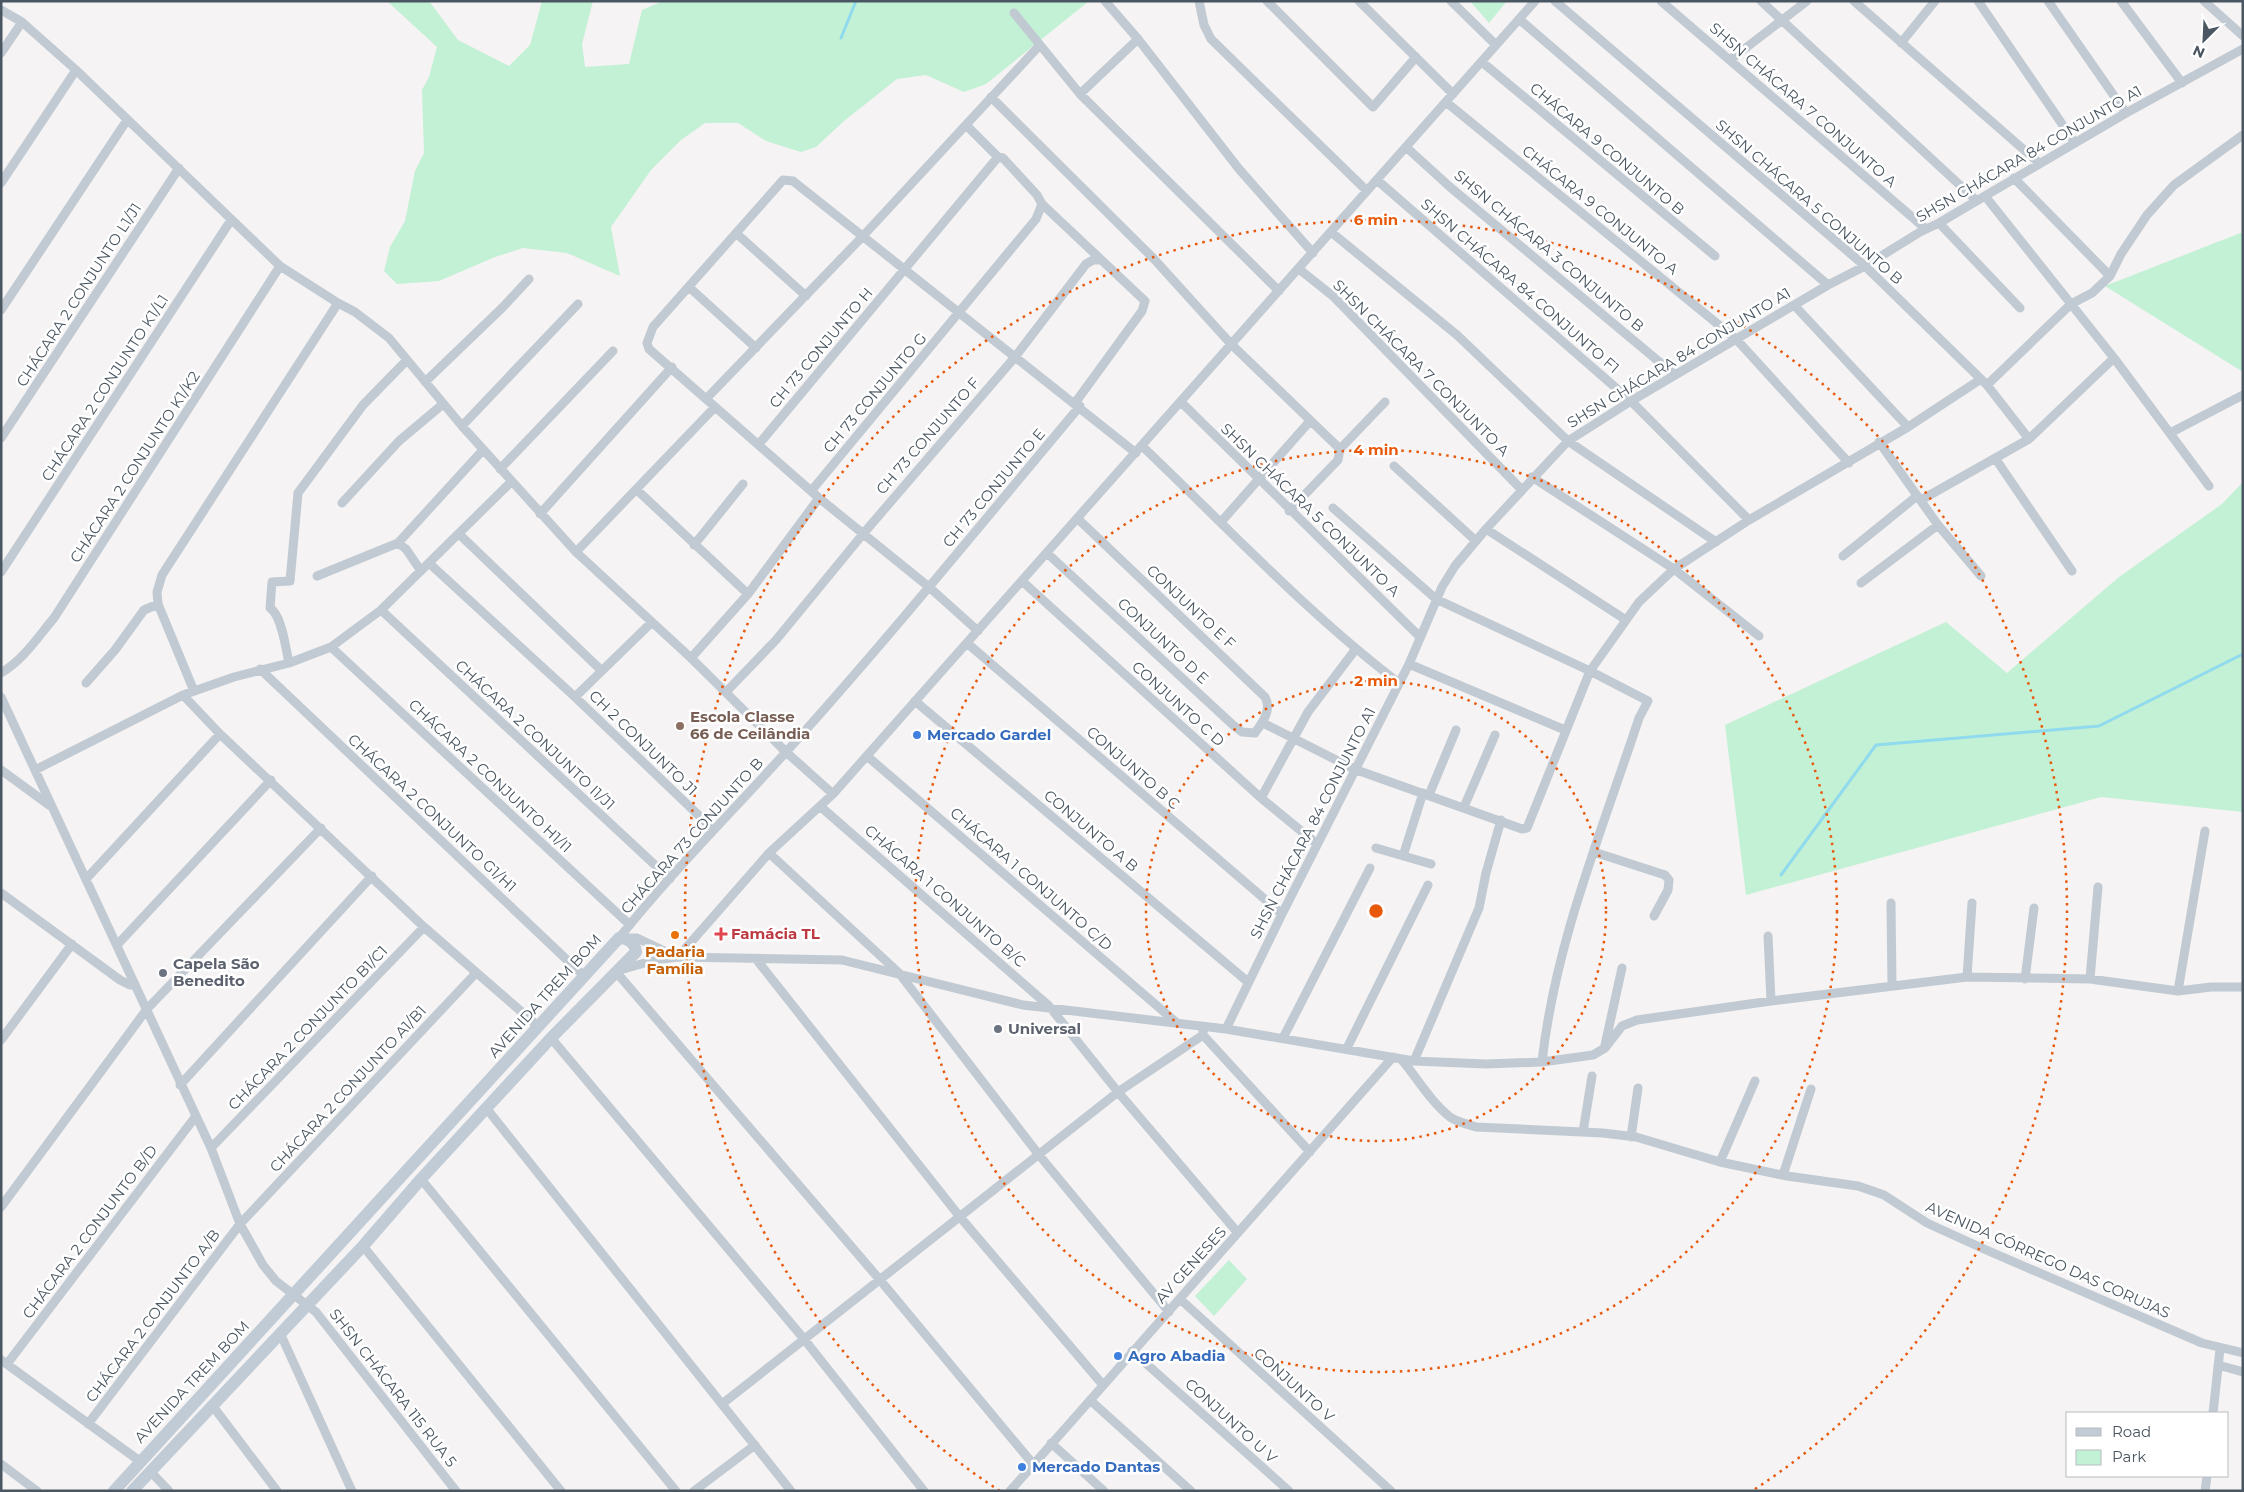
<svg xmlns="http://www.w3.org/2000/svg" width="2244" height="1492" font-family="Montserrat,sans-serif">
<rect width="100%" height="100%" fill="#f5f3f3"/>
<path fill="#c3f1d5" d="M387,1H429L458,40L509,66L530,45L542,1H593L582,44L585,67L629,64L642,10L663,1H1089L986,84L964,92L926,75L897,79L844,121L816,147L801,152L766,141L738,123H705L681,140L651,170L611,227L620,276L567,253L523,248L495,257L439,281L397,284L384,271L390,247L405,221L415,171L424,153L422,90L429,77L437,47Z
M1470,1H1507L1489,23Z
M2243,232V372L2105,286Z
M2243,482V812L2101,797L1746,895L1725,725L1946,622L2007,673L2119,577L2222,504Z
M1229,1260L1247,1279L1214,1316L1195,1296Z"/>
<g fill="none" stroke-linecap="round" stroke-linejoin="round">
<path stroke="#90daee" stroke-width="3" d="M841,38L856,1
M1781,875L1876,745L2099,726L2243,654"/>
<path stroke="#c1cad2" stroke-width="9" d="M1105,1L1138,39L1239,169L1313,253
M1199,1L1204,25L1211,39L1367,191
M1267,1L1373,107L1416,57
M1359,1L1453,94
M1451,1L1496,45
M1555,1L1865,266L1987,385L2029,439
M1661,1L1926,229
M1761,1L1977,201
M1854,1L2039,163
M1978,1L2075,143
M2048,1L2126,113
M2121,1L2182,83
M2204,1L2243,36
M1,10L22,22L76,70L280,266L338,303
M1014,13L1080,94L1279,291
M1519,19L1828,285
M1901,43L1935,1
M1,53L22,22
M1730,60L1807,1
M1482,62L1715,256
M1080,94L1138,39
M991,97L1154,259L1231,344L1340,449L1338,460L1289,511
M1446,102L1736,339L1849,463
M966,125L998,157L1003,158L1037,195L1042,204L1145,301L1142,311L1075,403
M1406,147L1450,187L1675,375
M2014,178L2110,276
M1377,180L1631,401L1749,520
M1,183L76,70
M1985,196L2114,358L2209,486
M1939,223L2020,308
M1331,232L1457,335L1568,441L1716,542
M736,233L806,296
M1299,269L1334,297L1521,489
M689,287L756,348
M1794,305L1908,427
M1,310L127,120
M425,382L503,307L529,279
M1987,385L2071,304L2092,293L2110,276L2121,254L2147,215L2174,185L2243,135
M706,399L863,236L1039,46
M1181,402L1420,637
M462,426L578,304
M2170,433L2243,395
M1,438L179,168
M1879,442L1938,525L1981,576
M759,444L998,157
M1142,446C1226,526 1306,612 1399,683
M1340,449L1385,402
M1995,458L2072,571
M1394,466L1476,541
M500,469L613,351
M1532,477L1674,569L1759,636
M637,490L748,594
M812,490L1036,219L1042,204
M1921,500L2029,439L2114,358
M342,503L399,441L443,404
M1333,508L1436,599L1590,671L1648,701L1639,718C1602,831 1555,943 1542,1062
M540,514L672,367
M1221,522L1310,421
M1486,529L1626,620
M459,534L602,671
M398,543L483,450
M694,545L743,484
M576,552L715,407
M1047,553L1233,725L1242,732L1255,733C1263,722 1272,710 1265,697L1077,518
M1843,556L1917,496
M430,564L575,697L714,830
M1,572L231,220
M317,576L398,543L406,549L421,571
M1022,581L1261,798L1317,844
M1861,583L1938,525
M381,610L670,879
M978,631L929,587L819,498L649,349L647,343L653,327L783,180L793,181L1136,453
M967,643L1282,914
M331,647L630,925
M691,658L748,594L819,498
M289,663C286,650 282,615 270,608L272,582L290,581L298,493L363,405L407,360
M1409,664L1565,730
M260,669L585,977
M1,673C24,659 37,638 54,618L280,266
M86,683L115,650L144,610L158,604
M194,691L158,604L157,592L162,575L338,303L355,312L389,338L462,426L576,552L691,658L786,752L833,794
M726,692L776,640L863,534L1015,357L1086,264L1093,260H1099
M183,695L220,734L424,927L539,1027
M1,697L211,1148L240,1224L263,1265L276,1281L316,1312L456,1491
M575,697L652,622
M915,701L1248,982
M1263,723L1354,769L1522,829L1527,828L1590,671L1639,602L1674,569L1749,520L1908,427L1981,379
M867,756L1177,1023
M1,770L49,805
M35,770L183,695L234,677L289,663L331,647L381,610L511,482
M1429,795L1456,730
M1261,798L1308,712L1355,650
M821,807L1049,1006L1118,1092L1238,1233
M1464,807L1495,735
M1376,848L1431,864
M1594,852L1665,875L1669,880L1668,890L1654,916
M769,853L899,973L1039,1155L1169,1312
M1403,856L1423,793
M87,878L220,734
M1,893L120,980L130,985L135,984
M1891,903L1892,985
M1768,936L1771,1001
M619,938C671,873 730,814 786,752C887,640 983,522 1080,406
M626,938H637L675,956
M117,945L271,780
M678,957L769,853L833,794L1535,1
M756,959L960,1217L1103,1385
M620,970L655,960L678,957L842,960L1023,1005L1226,1029L1414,1061L1486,1064L1542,1062L1593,1055L1605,1048L1622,1026L1637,1020L1771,1001L1967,977L2090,979L2178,991L2211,987H2243
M617,973L880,1280L1033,1464
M1967,977L1972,903
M2025,979L2034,908
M2090,979L2098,887
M2178,991L2205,831
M1203,1029V1035L1310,1152
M1226,1029L1282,914L1409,664L1442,587L1455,566L1486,529L1568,441L1631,401L1828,285L1865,266L1920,232L1939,223L2126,113L2243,49
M551,1038L804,1339L924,1491
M1283,1038L1370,868
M1,1040L72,944
M1605,1045L1622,968
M1347,1048L1428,885
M1402,1060C1417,1078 1431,1102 1450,1117C1457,1122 1467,1124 1476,1127L1603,1133L1636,1137L1720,1162L1787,1176L1858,1186L1884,1195L1927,1223L1984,1249L2202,1343L2243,1353
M1414,1061L1479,908L1486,873L1501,820
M180,1085L372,876
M487,1109L791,1491
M1583,1132L1592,1076
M1631,1137L1638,1088
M211,1148L424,927
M1720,1162L1755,1081
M1783,1175L1811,1089
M421,1179L676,1491
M1,1207L147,1009L321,828
M363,1246L561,1491
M1180,1299L1391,1491
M280,1333L352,1491
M1132,1351L1289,1491
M1,1360L141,1462
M7,1364L196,1116
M2218,1365L2243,1372
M1090,1400L1191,1491
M722,1404L1118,1092L1203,1035
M212,1405L277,1491
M2213,1413L2220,1349
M88,1424L240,1224L476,973
M1051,1443L1104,1491
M1,1464L37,1491
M150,1471L169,1491
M694,1491L755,1445
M1010,1491L1393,1057
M2205,1491L2207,1476"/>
<path stroke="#c1cbd6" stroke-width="12" d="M114,1491L619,938C628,938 635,942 636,952L551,1038L421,1179L363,1246L132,1491"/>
</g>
<g fill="none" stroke="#e8590c" stroke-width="2.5" stroke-dasharray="2.5 5">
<circle cx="1376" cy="911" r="230"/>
<circle cx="1376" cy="911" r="461"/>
<path d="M1000 1491A691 691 0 1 1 1752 1491"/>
</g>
<circle fill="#8d6e63" stroke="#fff" stroke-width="2" cx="680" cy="726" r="5"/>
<g fill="#3f7fe0" stroke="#fff" stroke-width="2">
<circle cx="917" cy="735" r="5"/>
<circle cx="1118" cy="1356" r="5"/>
<circle cx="1022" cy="1467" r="5"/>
</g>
<path fill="#e0444e" stroke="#fff" stroke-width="2" d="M718.5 926.5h5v5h5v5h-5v5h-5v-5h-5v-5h5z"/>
<circle fill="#e8710a" stroke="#fff" stroke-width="2" cx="675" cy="935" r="5"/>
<g fill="#6b7280" stroke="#fff" stroke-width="2">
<circle cx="163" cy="973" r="5"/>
<circle cx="998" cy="1029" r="5"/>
</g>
<g text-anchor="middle" stroke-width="5" stroke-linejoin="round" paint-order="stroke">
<g font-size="15" fill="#4a5661" stroke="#fff">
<text transform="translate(1803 105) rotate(41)" y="5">SHSN CHÁCARA 7 CONJUNTO A</text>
<text transform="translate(1607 149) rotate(40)" y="5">CHÁCARA 9 CONJUNTO B</text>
<text transform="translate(2029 154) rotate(-30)" y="5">SHSN CHÁCARA 84 CONJUNTO A1</text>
<text transform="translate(1809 202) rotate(41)" y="5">SHSN CHÁCARA 5 CONJUNTO B</text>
<text transform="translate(1600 210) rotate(39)" y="5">CHÁCARA 9 CONJUNTO A</text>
<text transform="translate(1549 251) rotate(40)" y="5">SHSN CHÁCARA 3 CONJUNTO B</text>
<text transform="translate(1520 286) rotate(41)" y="5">SHSN CHÁCARA 84 CONJUNTO F1</text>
<text transform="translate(79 295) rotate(-57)" y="5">CHÁCARA 2 CONJUNTO L1/J1</text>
<text transform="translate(821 348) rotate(-50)" y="5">CH 73 CONJUNTO H</text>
<text transform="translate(1679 358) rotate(-31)" y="5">SHSN CHÁCARA 84 CONJUNTO A1</text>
<text transform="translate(1421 368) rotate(45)" y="5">SHSN CHÁCARA 7 CONJUNTO A</text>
<text transform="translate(105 388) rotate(-57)" y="5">CHÁCARA 2 CONJUNTO K1/L1</text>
<text transform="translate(875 393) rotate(-50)" y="5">CH 73 CONJUNTO G</text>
<text transform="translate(928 436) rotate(-49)" y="5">CH 73 CONJUNTO F</text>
<text transform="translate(135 467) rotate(-57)" y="5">CHÁCARA 2 CONJUNTO K1/K2</text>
<text transform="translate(994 488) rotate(-50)" y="5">CH 73 CONJUNTO E</text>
<text transform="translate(1310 510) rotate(44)" y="5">SHSN CHÁCARA 5 CONJUNTO A</text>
<text transform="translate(1191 607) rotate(43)" y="5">CONJUNTO E F</text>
<text transform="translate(1163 641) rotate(43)" y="5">CONJUNTO D E</text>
<text transform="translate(1178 704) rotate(42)" y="5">CONJUNTO C D</text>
<text transform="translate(535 735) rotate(43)" y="5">CHÁCARA 2 CONJUNTO I1/J1</text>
<text transform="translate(643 743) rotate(44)" y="5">CH 2 CONJUNTO J1</text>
<text transform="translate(1133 768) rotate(41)" y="5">CONJUNTO B C</text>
<text transform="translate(490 776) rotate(43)" y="5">CHÁCARA 2 CONJUNTO H1/I1</text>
<text transform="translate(432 813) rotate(43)" y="5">CHÁCARA 2 CONJUNTO G1/H1</text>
<text transform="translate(1313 823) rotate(-63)" y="5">SHSN CHÁCARA 84 CONJUNTO A1</text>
<text transform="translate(1091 831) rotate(40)" y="5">CONJUNTO A B</text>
<text transform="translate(692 836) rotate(-48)" y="5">CHÁCARA 73 CONJUNTO B</text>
<text transform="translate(1031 879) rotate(41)" y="5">CHÁCARA 1 CONJUNTO C/D</text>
<text transform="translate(945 896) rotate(41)" y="5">CHÁCARA 1 CONJUNTO B/C</text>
<text transform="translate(545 996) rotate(-48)" y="5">AVENIDA TREM BOM</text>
<text transform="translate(308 1028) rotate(-46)" y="5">CHÁCARA 2 CONJUNTO B1/C1</text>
<text transform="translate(348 1089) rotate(-47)" y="5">CHÁCARA 2 CONJUNTO A1/B1</text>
<text transform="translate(90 1232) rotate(-53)" y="5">CHÁCARA 2 CONJUNTO B/D</text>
<text transform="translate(2048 1260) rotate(24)" y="5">AVENIDA CÓRREGO DAS CORUJAS</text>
<text transform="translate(1191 1265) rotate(-48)" y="5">AV GENESES</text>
<text transform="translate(153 1316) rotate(-53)" y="5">CHÁCARA 2 CONJUNTO A/B</text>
<text transform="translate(192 1382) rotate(-47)" y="5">AVENIDA TREM BOM</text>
<text transform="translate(1294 1385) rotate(42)" y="5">CONJUNTO V</text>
<text transform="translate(393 1388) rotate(52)" y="5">SHSN CHÁCARA 115 RUA 5</text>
<text transform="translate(1231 1421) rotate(42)" y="5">CONJUNTO U V</text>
</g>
<g font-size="15" font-weight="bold" fill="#785e54" stroke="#fff" text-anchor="start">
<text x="690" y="722">Escola Classe<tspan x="690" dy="17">66 de Ceilândia</tspan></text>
</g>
<g font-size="15" font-weight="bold" fill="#366cbe" stroke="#fff" text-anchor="start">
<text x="927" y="740">Mercado Gardel</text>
<text x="1128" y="1361">Agro Abadia</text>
<text x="1032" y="1472">Mercado Dantas</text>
</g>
<g font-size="15" font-weight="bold" fill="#be3a42" stroke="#fff" text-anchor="start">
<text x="731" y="939">Famácia TL</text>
</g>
<g font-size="15" font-weight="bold" fill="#c56008" stroke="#fff">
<text x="675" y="957">Padaria<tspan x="675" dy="17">Família</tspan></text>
</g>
<g font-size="15" font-weight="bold" fill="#5b616d" stroke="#fff" text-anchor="start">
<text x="173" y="969">Capela São<tspan x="173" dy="17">Benedito</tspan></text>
<text x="1008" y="1034">Universal</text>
</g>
</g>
<circle cx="1376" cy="911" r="8" fill="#e8590c" stroke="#fff" stroke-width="2.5"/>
<g font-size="15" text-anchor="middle" font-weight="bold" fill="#e8590c" stroke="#fff" stroke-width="5" stroke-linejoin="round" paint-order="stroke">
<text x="1376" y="225">6 min</text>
<text x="1376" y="455">4 min</text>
<text x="1376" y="686">2 min</text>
</g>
<rect width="2244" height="1492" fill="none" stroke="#4a5661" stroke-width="5"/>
<rect x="2066" y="1412" width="162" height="65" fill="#ffffff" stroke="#b7bbc0"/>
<rect x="2076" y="1428" width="25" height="8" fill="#c1cbd6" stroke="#b7bbc0"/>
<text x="2112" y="1437" font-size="15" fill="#4a5661">Road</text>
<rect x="2076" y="1450" width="25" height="15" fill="#c3f1d5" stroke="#b7bbc0"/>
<text x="2112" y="1462" font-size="15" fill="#4a5661">Park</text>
<g transform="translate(2204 40) rotate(204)" stroke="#ffffff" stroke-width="4" paint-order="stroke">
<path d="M0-4L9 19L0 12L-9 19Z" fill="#4a5661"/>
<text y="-8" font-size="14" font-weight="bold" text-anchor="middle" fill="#4a5661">N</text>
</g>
</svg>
